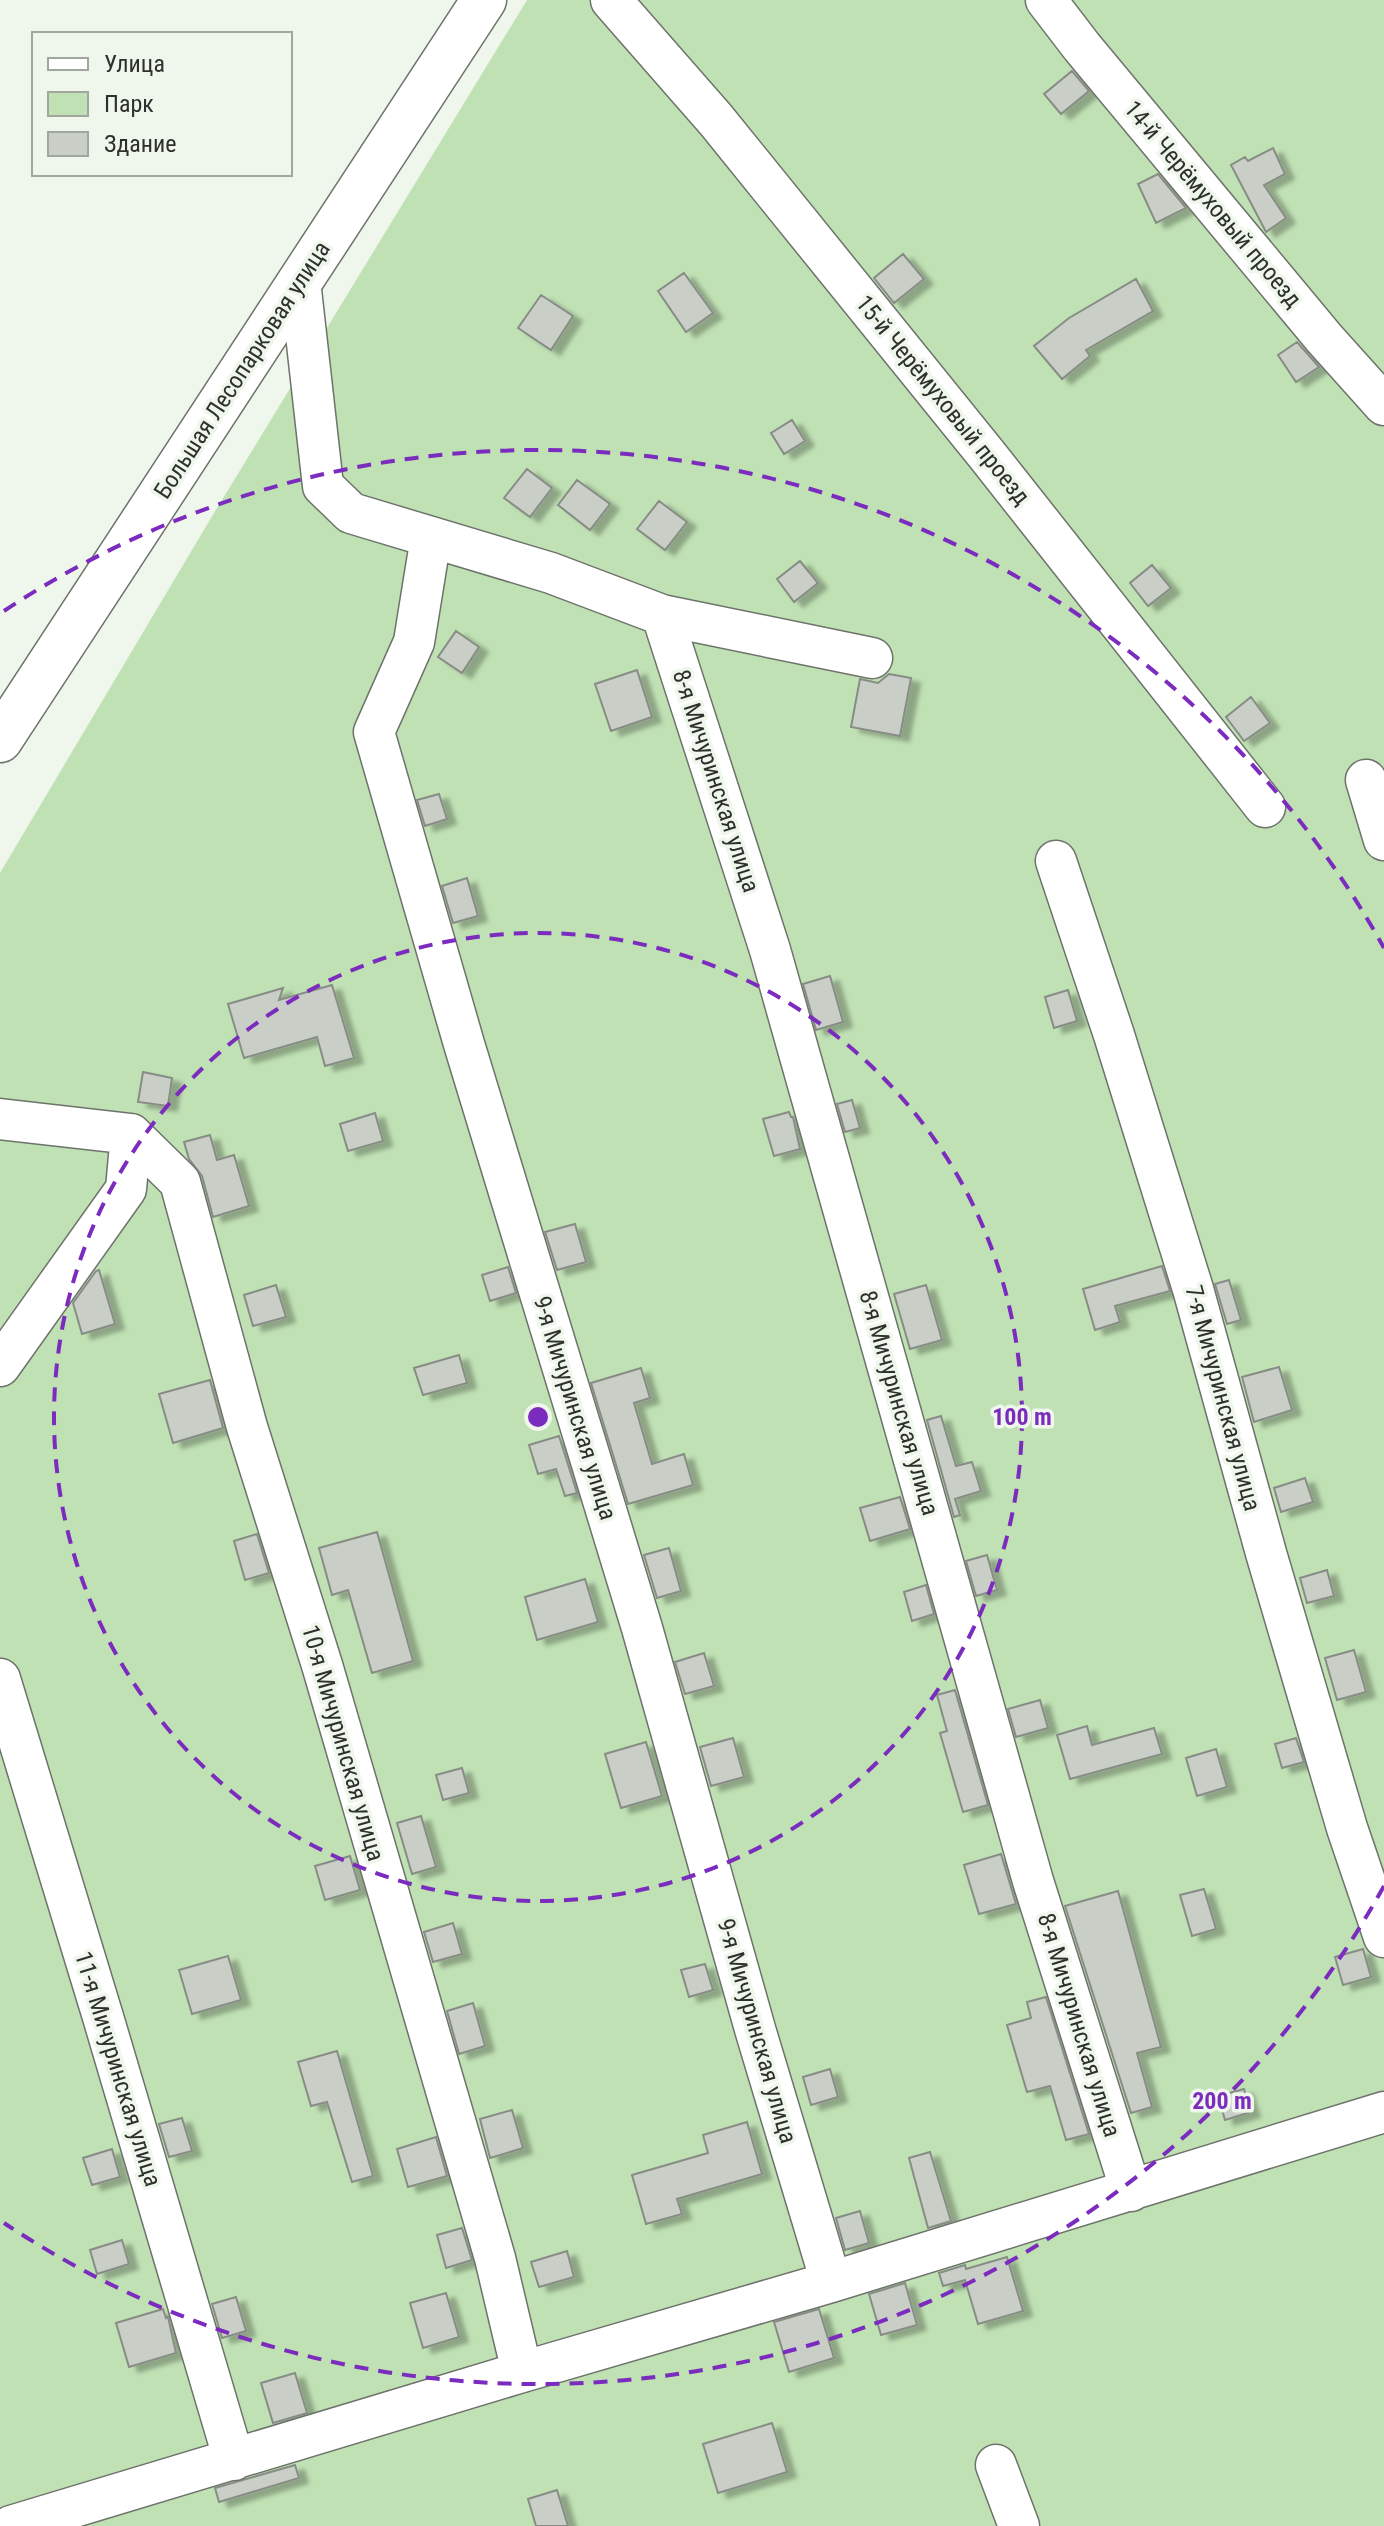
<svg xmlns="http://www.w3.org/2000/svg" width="1384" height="2526" font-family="'Roboto Condensed',sans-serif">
<defs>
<filter id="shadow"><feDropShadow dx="9" dy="5" stdDeviation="2" flood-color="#0004"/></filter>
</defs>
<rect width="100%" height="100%" fill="#eff6ec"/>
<path fill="#c0e1b4" d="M527,0H1384V2526H0V873L211,518Z"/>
<path fill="#c9cfc6" stroke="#878d85" stroke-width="2" filter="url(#shadow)" d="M1072,71L1089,91L1061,114L1044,94Z
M1273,148L1285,174L1264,185L1286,218L1266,232L1231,165L1245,157L1248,161Z
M1158,174L1186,208L1156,223L1138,184Z
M903,254L924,279L894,303L874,278Z
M684,273L713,313L686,332L658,291Z
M1136,279L1153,311L1086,350L1090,356L1062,379L1034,346L1069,318Z
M541,295L573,316L551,350L518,328Z
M1297,342L1319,367L1296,382L1278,355Z
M792,420L805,441L784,454L771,433Z
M527,469L552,488L530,517L504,498Z
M577,480L610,504L590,530L558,505Z
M659,501L687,522L665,550L637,529Z
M800,561L818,583L794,602L777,579Z
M1152,565L1171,588L1148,606L1130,583Z
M456,631L479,647L462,673L438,657Z
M637,670L652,717L611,731L595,684Z
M889,674L911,678L900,736L851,727L860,679L878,683Z
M1251,697L1270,723L1244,741L1226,717Z
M439,794L447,819L425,826L417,800Z
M467,878L478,916L453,923L442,886Z
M830,976L843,1022L816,1030L803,984Z
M332,985L354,1058L325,1066L317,1037L244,1058L228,1004L283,988L279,1000Z
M1068,990L1077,1021L1054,1028L1045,997Z
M143,1072L172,1078L168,1106L138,1102Z
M852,1100L860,1128L845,1132L837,1104Z
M789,1112L791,1117H793L800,1149L774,1156L763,1119Z
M375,1113L383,1141L348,1151L340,1124Z
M210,1135L217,1160L234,1155L249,1206L213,1217L202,1176L189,1159L184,1142Z
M575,1224L586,1262L557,1270L545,1232Z
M1162,1266L1170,1291L1115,1306L1120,1322L1095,1330L1083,1289Z
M508,1267L516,1293L490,1301L482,1275Z
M99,1270L115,1324L82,1334L73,1303L96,1271Z
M1229,1280L1241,1320L1227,1324L1215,1284Z
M276,1285L286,1317L253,1326L244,1295Z
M926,1285L942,1340L910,1349L894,1294Z
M459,1355L467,1383L423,1395L414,1368Z
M1279,1367L1292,1410L1254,1422L1242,1377Z
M641,1368L650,1398L634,1403L652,1464L684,1454L693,1485L628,1504L591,1383Z
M210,1380L223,1428L173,1443L159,1394Z
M941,1416L956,1466L972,1462L981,1491L955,1499L960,1515L954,1517L927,1420Z
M559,1436L577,1493L565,1496L556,1469L538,1474L529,1445Z
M1305,1478L1313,1502L1281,1512L1274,1488Z
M900,1497L910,1529L870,1541L860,1508Z
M377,1532L413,1661L372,1673L348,1590L332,1595L319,1548Z
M257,1534L269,1573L245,1580L234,1541Z
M669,1548L681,1591L657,1598L644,1555Z
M987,1555L997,1590L976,1596L966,1561Z
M1327,1570L1334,1596L1307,1603L1300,1578Z
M585,1579L598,1622L537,1640L525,1597Z
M926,1585L934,1614L912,1621L904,1592Z
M1354,1650L1366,1692L1337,1700L1325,1658Z
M704,1653L714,1686L685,1694L675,1662Z
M955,1690L988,1805L963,1812L940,1733L947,1731L937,1695Z
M1040,1700L1048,1728L1016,1737L1008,1709Z
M1087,1726L1092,1745L1154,1728L1162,1754L1070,1779L1057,1735Z
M733,1738L744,1777L711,1786L700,1747Z
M1296,1738L1304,1762L1282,1768L1275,1744Z
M646,1742L662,1796L621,1808L605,1754Z
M1216,1749L1227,1787L1197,1796L1186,1758Z
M462,1768L469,1793L443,1800L436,1775Z
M421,1816L436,1867L412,1874L397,1823Z
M1001,1854L1016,1904L979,1914L964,1865Z
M350,1856L360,1890L325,1900L315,1866Z
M1204,1889L1216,1929L1192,1936L1180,1895Z
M1118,1891L1161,2047L1137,2053L1152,2107L1131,2113L1065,1906Z
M453,1923L462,1954L433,1962L424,1932Z
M1363,1949L1371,1977L1343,1985L1335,1957Z
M228,1956L241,2000L192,2014L179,1970Z
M705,1964L713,1990L689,1997L681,1970Z
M1046,1997L1089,2134L1066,2140L1050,2086L1027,2092L1007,2025L1031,2018L1027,2002Z
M473,2003L485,2046L459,2054L447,2011Z
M337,2051L373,2176L352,2182L327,2102L311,2106L298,2062Z
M830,2069L838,2097L811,2105L803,2077Z
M1244,2089L1251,2112L1225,2120L1218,2096Z
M512,2110L523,2148L490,2158L480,2119Z
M182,2118L192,2151L169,2157L159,2124Z
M747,2122L762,2174L677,2199L682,2214L646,2224L632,2175L708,2153L703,2135Z
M436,2137L447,2176L408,2187L397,2149Z
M112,2149L120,2177L92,2185L83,2158Z
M930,2152L951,2221L928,2228L909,2158Z
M860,2211L869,2243L845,2250L836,2218Z
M462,2228L472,2260L446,2268L437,2235Z
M122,2240L129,2264L97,2274L90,2250Z
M567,2251L574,2277L539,2287L531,2262Z
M1007,2257L1023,2311L978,2324L965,2280L943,2286L939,2273L965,2265L966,2269Z
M905,2283L917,2325L881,2335L869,2294Z
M446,2293L459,2337L423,2348L410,2303Z
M236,2297L246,2331L222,2338L212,2304Z
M163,2309L166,2318L168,2317L176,2353L129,2367L116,2323Z
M819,2309L834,2358L789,2372L774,2322Z
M295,2373L307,2413L273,2423L261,2383Z
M772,2423L787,2472L718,2493L703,2444Z
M295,2465L299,2478L219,2502L215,2488Z
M557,2490L568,2526H536L528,2499Z"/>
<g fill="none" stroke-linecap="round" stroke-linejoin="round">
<defs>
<path id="minor" d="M611,0L716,120L987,455L1265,807
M1046,0L1082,47L1324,338L1384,405
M300,281L323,486L351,513L551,573L662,615L872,658
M431,537L414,642L374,732L464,1044L642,1628L755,2029L831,2282
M662,615L770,950L1033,1881L1131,2191
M1366,780L1384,840
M1056,861L1114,1035L1193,1289L1266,1553L1347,1828L1384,1937
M0,1119L131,1134L126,1189L0,1366
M131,1134L180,1182L247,1427L322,1665L495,2258L522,2372
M0,1679L103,2017L234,2460
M996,2465L1019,2526
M11,2526L522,2372L831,2282L1384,2112"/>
<path id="major" d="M0,740L484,0"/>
</defs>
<use href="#minor" stroke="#6d736b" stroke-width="43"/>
<use href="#major" stroke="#6d736b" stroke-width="47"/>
<use href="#minor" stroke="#fff" stroke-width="40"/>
<use href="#major" stroke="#fff" stroke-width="44"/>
</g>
<g fill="none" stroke="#7b2cbf" stroke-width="4" stroke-dasharray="14 10">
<circle cx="538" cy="1417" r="484"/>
<path d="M1384 1886A967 967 0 0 1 4 2223M4 611A967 967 0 0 1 1384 948"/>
</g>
<g text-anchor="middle" stroke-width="7" stroke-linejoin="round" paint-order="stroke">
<g font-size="24" fill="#2d302c" stroke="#eff6ec">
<text transform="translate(1213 204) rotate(50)" y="8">14-й Черёмуховый проезд</text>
<text transform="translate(242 370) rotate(-57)" y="8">Большая Лесопарковая улица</text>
<text transform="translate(943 400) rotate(51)" y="8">15-й Черёмуховый проезд</text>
<text transform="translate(716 781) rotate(72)" y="8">8-я Мичуринская улица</text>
<text transform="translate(1223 1398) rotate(75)" y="8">7-я Мичуринская улица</text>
<text transform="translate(899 1403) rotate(74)" y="8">8-я Мичуринская улица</text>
<text transform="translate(575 1408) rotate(73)" y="8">9-я Мичуринская улица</text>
<text transform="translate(343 1743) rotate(74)" y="8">10-я Мичуринская улица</text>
<text transform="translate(1079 2025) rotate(73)" y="8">8-я Мичуринская улица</text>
<text transform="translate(757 2031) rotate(74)" y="8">9-я Мичуринская улица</text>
<text transform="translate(118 2069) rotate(73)" y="8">11-я Мичуринская улица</text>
</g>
</g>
<circle cx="538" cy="1417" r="12" fill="#7b2cbf" stroke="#eff6ec" stroke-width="4"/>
<g font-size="24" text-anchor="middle" font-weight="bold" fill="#7b2cbf" stroke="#eff6ec" stroke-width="7" stroke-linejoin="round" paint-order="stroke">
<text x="1022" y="1425">100 m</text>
<text x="1222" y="2109">200 m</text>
</g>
<rect x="32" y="32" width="260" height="144" fill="#eff6ec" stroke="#a1a79f" stroke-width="2"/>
<rect x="48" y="58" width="40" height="12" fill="#ffffff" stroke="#a1a79f" stroke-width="2"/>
<text x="104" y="72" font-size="24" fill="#2d302c">Улица</text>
<rect x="48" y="92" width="40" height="24" fill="#c0e1b4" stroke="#a1a79f" stroke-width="2"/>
<text x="104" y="112" font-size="24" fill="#2d302c">Парк</text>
<rect x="48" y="132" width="40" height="24" fill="#c9cfc6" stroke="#a1a79f" stroke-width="2"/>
<text x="104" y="152" font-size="24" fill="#2d302c">Здание</text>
</svg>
